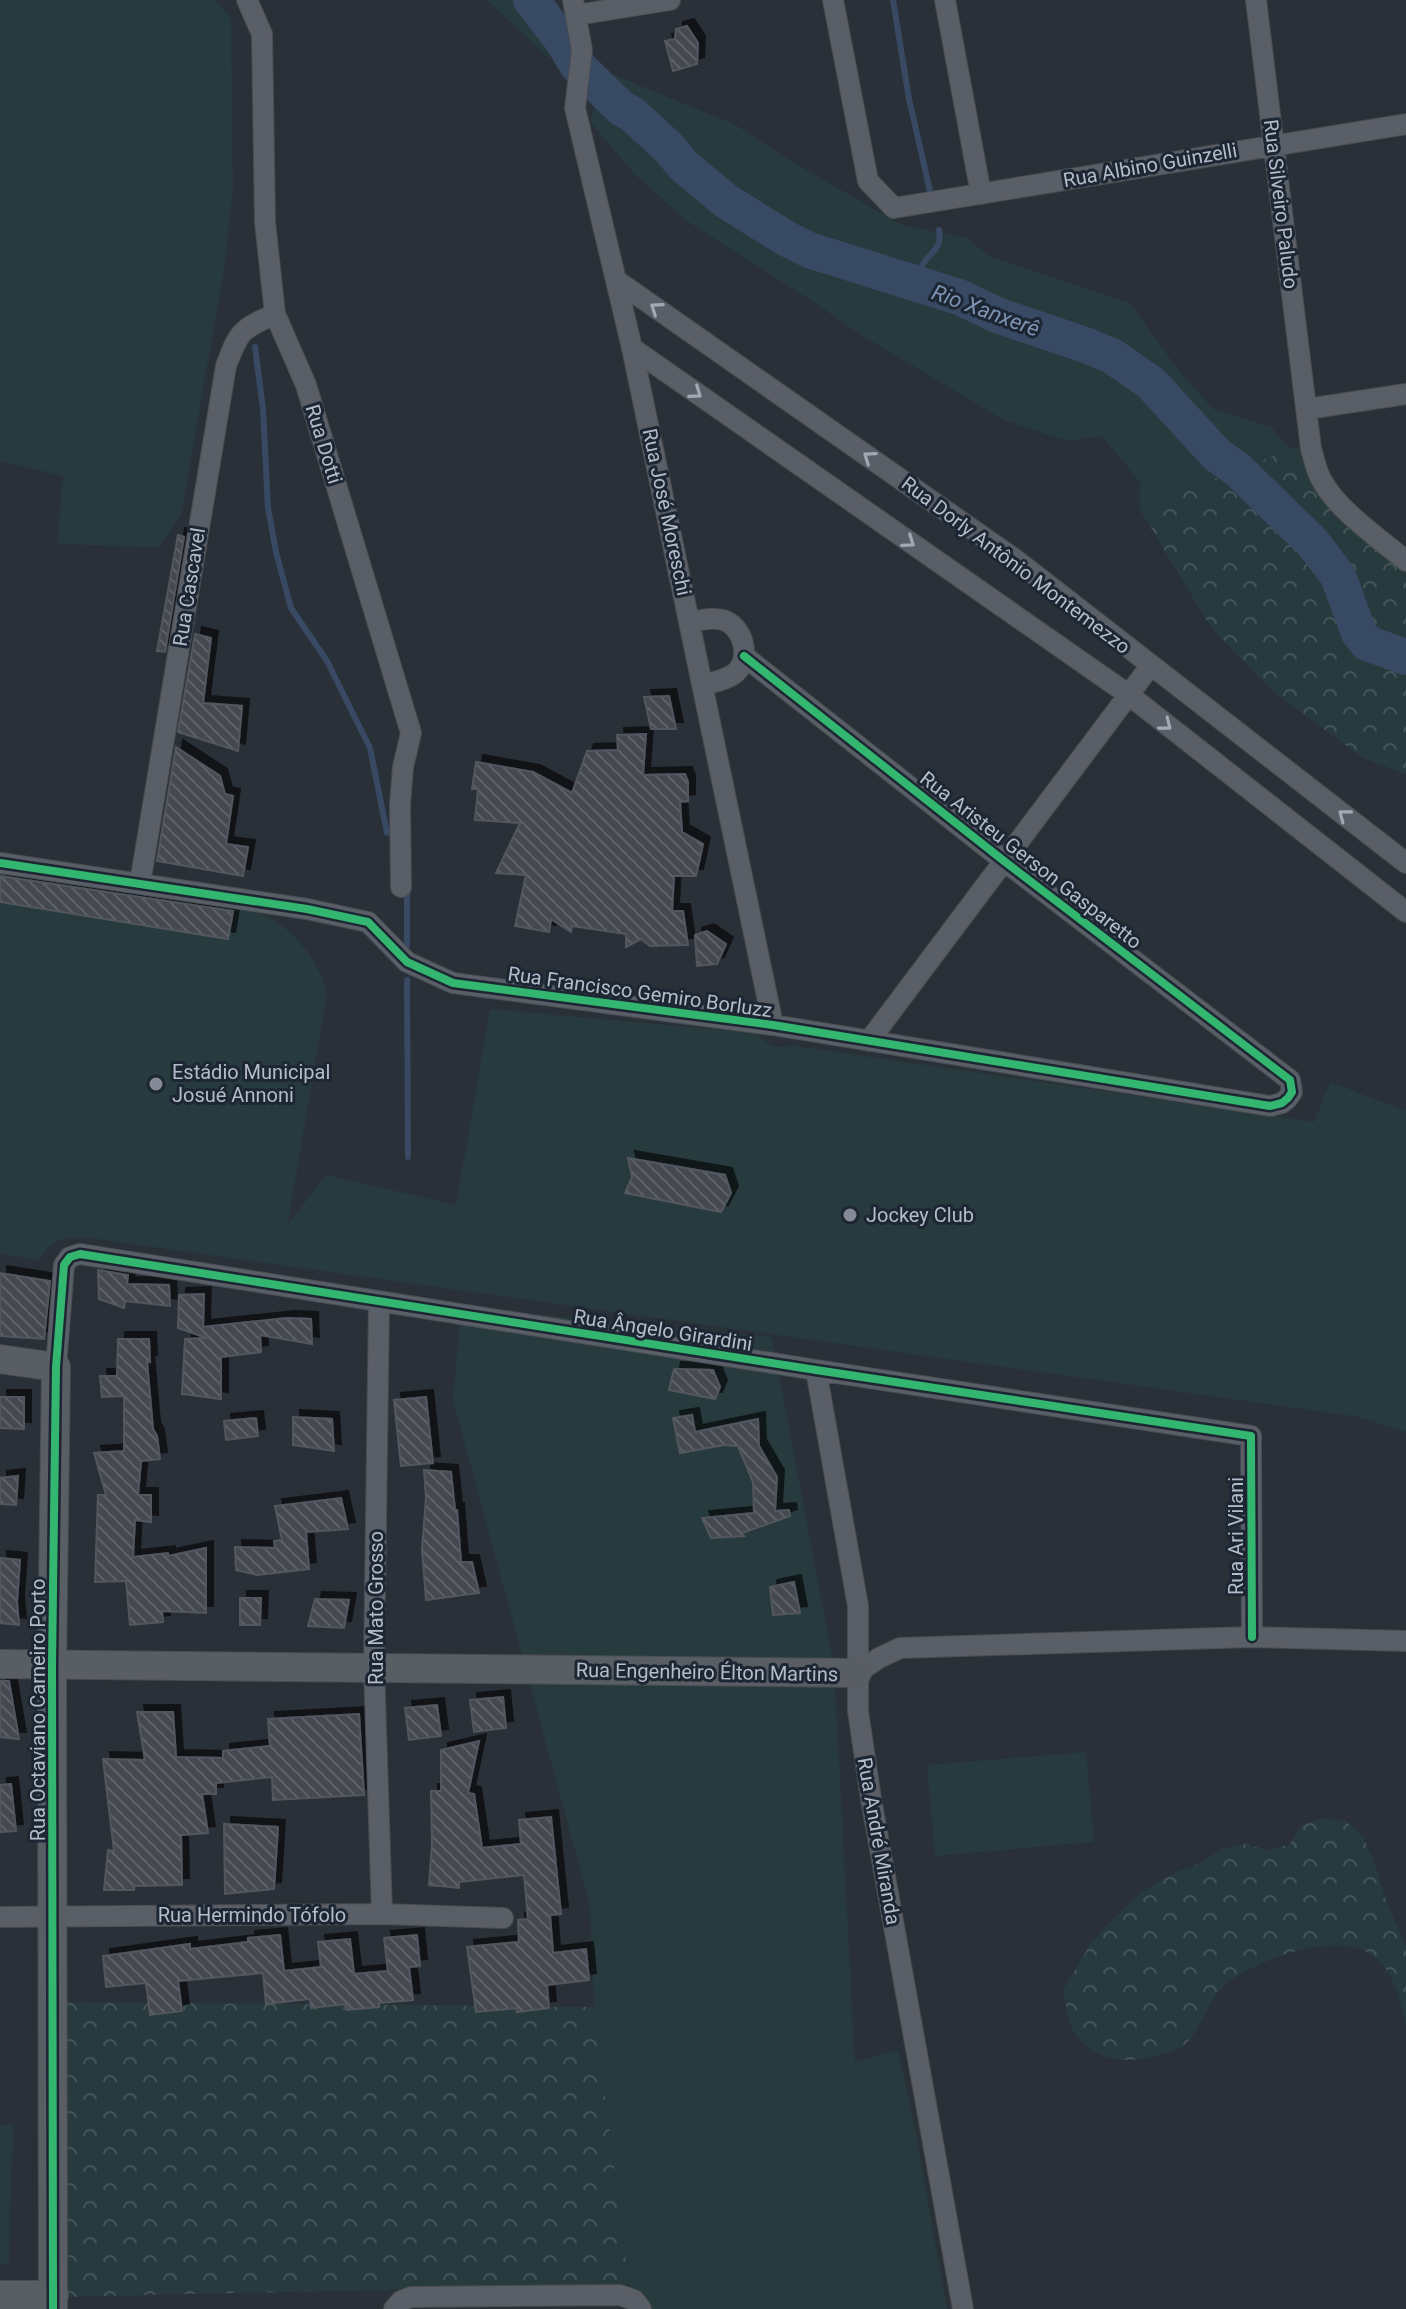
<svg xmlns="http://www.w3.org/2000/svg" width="1406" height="2309" font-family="Roboto,sans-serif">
<defs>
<pattern id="forest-crowns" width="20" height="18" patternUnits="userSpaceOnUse" patternTransform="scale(2)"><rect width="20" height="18" fill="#273a3e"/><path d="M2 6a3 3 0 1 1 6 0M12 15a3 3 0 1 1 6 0" fill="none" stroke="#445559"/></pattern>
<pattern id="building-back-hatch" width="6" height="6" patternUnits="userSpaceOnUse" patternTransform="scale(2)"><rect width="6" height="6" fill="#444950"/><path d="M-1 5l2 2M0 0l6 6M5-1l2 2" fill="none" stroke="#5d6168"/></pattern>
<filter id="shadow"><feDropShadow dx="7" dy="-7" stdDeviation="0" flood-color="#0009"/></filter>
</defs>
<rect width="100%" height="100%" fill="#2a3038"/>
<path fill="#273a3e" d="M0,0H214L231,18L233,190L224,270L181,515L159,547L57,544L63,476L0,461Z
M487,0H544L549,58Z
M609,73L734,124L796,164L902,225L968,238L989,256L1130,303L1176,367L1213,409L1271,427L1291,449L1139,508L1140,482L1102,436L1067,441L1004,420L861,335L815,303L687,221L634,174L590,121Z
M0,869L234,906C243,909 255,911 264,915C295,930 317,959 327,992L288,1224L326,1175L456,1205L490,1009L754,1033L773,1047L796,1046L1314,1122L1330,1082L1406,1111V1432L1359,1417L90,1238C66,1238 52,1236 40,1260L0,1254Z
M461,1307L772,1337L834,1667L855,2062L898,2050L915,2128L947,2309H650L629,2284L594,2007L590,1906L453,1400Z
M1086,1752L1094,1842L935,1856L927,1765Z
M0,2125H14L10,2199L9,2264H0Z"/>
<path fill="url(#forest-crowns)" d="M1299,446L1312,485L1338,513L1406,569V774L1363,758L1269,688L1210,626L1139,508Z
M1323,1818L1346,1821L1363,1837L1373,1860L1388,1906L1406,1945V2025C1400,2000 1394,1971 1372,1955C1338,1929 1253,1960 1224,1986C1206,2002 1202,2030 1183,2046C1176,2051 1163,2054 1154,2056C1126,2064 1097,2061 1077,2036C1068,2025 1066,2005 1063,1990L1090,1945L1105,1927L1138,1895L1157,1883L1176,1872L1199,1864L1221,1849L1245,1844L1267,1850L1289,1845L1302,1825Z
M63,2002L594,2007L629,2284L64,2297Z"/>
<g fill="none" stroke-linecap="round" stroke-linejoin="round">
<path stroke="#384963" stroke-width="6" d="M893,0L909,99L930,191
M914,282C917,276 920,269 923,264C933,249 942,249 939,230
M255,347L263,409L268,508L276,552L291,608L327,661L370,748L387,833
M407,889V945
M407,980L408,1157"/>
<path stroke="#384963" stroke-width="36" d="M531,0L562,40L577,65L621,108L632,114L669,148L684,166L726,201L787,239L809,250L959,297L997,315L1088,346L1112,356L1151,383L1217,455L1238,470L1313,543L1338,576L1359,633L1367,643L1406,657"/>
</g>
<path fill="url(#building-back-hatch)" stroke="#52575f" stroke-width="2" filter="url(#shadow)" d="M687,26L698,43L697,64L673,71L665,41L675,39L676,29Z
M178,535L184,537L165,652L157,651Z
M195,634L211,638L203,703L242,706L238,751L178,732Z
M669,696L676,729H651L644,697Z
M646,734L643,775L685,774L688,782V801L680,802L682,832L703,844L696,876H674L672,911H683L688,945L650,946L641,939L626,947V934L572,926L571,932L551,919L549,932L515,926L526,875L496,873L520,823L475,820L478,789H472L476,762L533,772L572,793L587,751L618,750L617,735Z
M176,747L220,776L225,794L233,796L226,844L248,847L243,876L157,861Z
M0,876L233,911L228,939L0,902Z
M707,931L726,944L717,964L697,966L695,935Z
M628,1158L725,1175L731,1193L721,1212L625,1193L632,1177Z
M98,1270L128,1275L127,1284L169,1285L170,1306L125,1301L124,1308L99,1299Z
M0,1273L50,1281L44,1339L0,1336Z
M204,1294L203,1327L287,1318L311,1319L312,1344L260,1335L261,1352L221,1357V1399L182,1394L185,1339L207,1338L178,1328L179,1295Z
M118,1339H149L150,1362L147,1361L153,1429L157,1436L160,1459L141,1461L138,1495H151V1522L135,1520L133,1557L168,1553V1556L206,1548V1613L162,1611L163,1622L130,1625L126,1581L95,1582L98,1495H106L94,1453L124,1451V1396L102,1397L100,1376H117Z
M674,1369L713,1370L720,1387L715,1399L669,1390Z
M0,1397H24V1429L0,1428Z
M426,1397L433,1463L401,1466L394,1400Z
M692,1415L695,1432L758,1419L759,1446L777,1477L775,1511L789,1510L790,1516L742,1533L744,1536L711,1538L702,1518L754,1513L753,1482L738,1446L724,1445L680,1453L673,1418Z
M293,1417L332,1419L334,1451L293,1445Z
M256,1418L258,1436L226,1440L224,1421Z
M424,1470L451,1472L455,1510H457L461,1562H472L479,1593L426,1600L422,1549L426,1498Z
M18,1476L16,1505L0,1504V1478Z
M341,1498L348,1529L306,1532L309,1569L257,1575L236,1570L235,1547L275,1548L274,1541L282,1540L275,1506Z
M0,1558L20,1560L17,1602L19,1625L0,1623Z
M794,1582L800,1613L773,1615L770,1587Z
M240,1598H261L260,1625H240Z
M315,1599L349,1600L344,1628L308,1626Z
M0,1681H9L19,1739L0,1737Z
M503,1697L506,1728L474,1732L470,1700Z
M437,1705L441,1736L409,1740L405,1708Z
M137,1712H173L176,1757L223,1758V1751L270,1746L268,1719L359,1714L364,1795L273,1800L272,1777L216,1783V1794H202L208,1833L181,1835L182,1885L134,1886V1890H104L108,1850L114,1851L103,1759L145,1760Z
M479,1741L468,1793L474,1794L482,1848L521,1844L519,1820L551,1817L561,1914L550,1915L553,1953L586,1949L589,1980L547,1985L549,2008L517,2012V2008L476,2012L467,1947L519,1942L518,1920L528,1919L524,1875L459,1882V1888L429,1885L432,1843L431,1791H441V1750Z
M11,1784L16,1831L0,1832V1785Z
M224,1824L278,1827L274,1889L225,1894Z
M280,1935L284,1971L321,1967L318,1942L350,1939L354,1974L388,1971L384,1938L417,1935L420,1966L409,1967L413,2000L379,2003V2007L347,2010L346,2004L311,2008L310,1999L266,2004L263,1973L178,1981L182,2011L150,2015L146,1983L106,1987L103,1956L190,1944V1949L248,1942V1938Z"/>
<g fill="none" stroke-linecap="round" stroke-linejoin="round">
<defs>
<path id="street" d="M247,0L262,34L265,222L275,314L306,385L411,733L403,767L400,804L401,887
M573,0L582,50L575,108L632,348L773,1025
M833,0L868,181L894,208L1406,124
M945,0L981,194
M1256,0L1311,449C1314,458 1316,470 1321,479C1337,510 1379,538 1406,561
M576,15L670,0
M616,280L1016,560L1406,863
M632,348L1129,695L1406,912
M1307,409L1406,394
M690,623C701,620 711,617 723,620C742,626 750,653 739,669C732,679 714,682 703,685
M0,863L307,909L368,922L407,962L453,983L773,1025L1270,1106L1282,1103L1288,1098L1292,1092L1290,1080L1004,861L744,656
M140,883L226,366C239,331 241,329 275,314
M869,1041L1151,665
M379,1302L374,1667L382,1914
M56,1367L64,1265L70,1257L80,1254L816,1370L1251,1436L1252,1637
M816,1370L858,1606V1711L871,1799L963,2309
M857,1673L879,1658L900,1648L1252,1637L1406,1641
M0,1917L382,1914L503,1918
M394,2309L401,2301L411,2297L620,2295L634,2300L641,2309"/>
<path id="secondary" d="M0,1359L56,1367L52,1664L53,2309
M0,1664L857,1673
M0,2295H54"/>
</defs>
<use href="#street" stroke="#484c53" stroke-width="22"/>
<use href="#secondary" stroke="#484c53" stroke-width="30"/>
<use href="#street" stroke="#5a5e66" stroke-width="20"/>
<use href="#secondary" stroke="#595d64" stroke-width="28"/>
<defs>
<path id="cycleway" d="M0,863L307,909L368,922L407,962L453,983L773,1025L1270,1106L1282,1103L1288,1098L1292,1092L1290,1080L1004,861L744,656
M53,2309L52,1664L56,1367L64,1265L70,1257L80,1254L816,1370L1251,1436L1252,1637"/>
</defs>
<use href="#cycleway" stroke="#1d2633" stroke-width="13"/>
<use href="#cycleway" stroke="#33b770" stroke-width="8"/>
</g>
<defs><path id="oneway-chevron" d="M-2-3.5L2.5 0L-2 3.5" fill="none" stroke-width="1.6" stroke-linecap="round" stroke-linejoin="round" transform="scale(2)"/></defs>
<g stroke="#a2a9b5">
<use href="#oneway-chevron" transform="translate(656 308) rotate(-145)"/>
<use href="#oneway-chevron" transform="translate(696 393) rotate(35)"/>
<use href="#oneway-chevron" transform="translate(869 457) rotate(-145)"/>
<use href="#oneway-chevron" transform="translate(909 542) rotate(35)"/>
<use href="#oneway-chevron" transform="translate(1166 725) rotate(38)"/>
<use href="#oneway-chevron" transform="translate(1344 815) rotate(-142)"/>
</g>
<g fill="#848b96" stroke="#1d2633" stroke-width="3">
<circle cx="156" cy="1084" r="8"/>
<circle cx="850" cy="1215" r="8"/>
</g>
<g text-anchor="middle" stroke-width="6" stroke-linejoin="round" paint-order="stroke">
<g font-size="20" fill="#b4bcc9" stroke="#1d2633">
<text transform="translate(1150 165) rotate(-10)" y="7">Rua Albino Guinzelli</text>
<text transform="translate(1281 204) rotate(83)" y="7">Rua Silveiro Paludo</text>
<text transform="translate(324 444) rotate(73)" y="7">Rua Dotti</text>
<text transform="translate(667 512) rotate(78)" y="7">Rua José Moreschi</text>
<text transform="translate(1016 565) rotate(37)" y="7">Rua Dorly Antônio Montemezzo</text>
<text transform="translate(189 587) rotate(-81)" y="7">Rua Cascavel</text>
<text transform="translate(1031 860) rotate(38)" y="7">Rua Aristeu Gerson Gasparetto</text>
<text transform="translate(640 992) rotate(8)" y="7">Rua Francisco Gemiro Borluzz</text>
<text transform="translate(663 1330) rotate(9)" y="7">Rua Ângelo Girardini</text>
<text transform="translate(1236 1536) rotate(-90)" y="7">Rua Ari Vilani</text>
<text transform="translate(376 1608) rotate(-90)" y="7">Rua Mato Grosso</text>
<text transform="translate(707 1672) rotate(1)" y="7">Rua Engenheiro Élton Martins</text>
<text transform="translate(38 1710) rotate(-90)" y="7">Rua Octaviano Carneiro Porto</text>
<text transform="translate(879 1841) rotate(80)" y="7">Rua André Miranda</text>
<text x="252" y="1922">Rua Hermindo Tófolo</text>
</g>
<g font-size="20" fill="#b4bcc9" stroke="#1d2633" text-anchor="start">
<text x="172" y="1079">Estádio Municipal<tspan x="172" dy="23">Josué Annoni</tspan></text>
<text x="866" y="1222">Jockey Club</text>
</g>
<g font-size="22" font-style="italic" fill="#7c92b1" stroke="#1d2633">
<text transform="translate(986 310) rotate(20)" y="8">Rio Xanxerê</text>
</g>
</g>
</svg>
